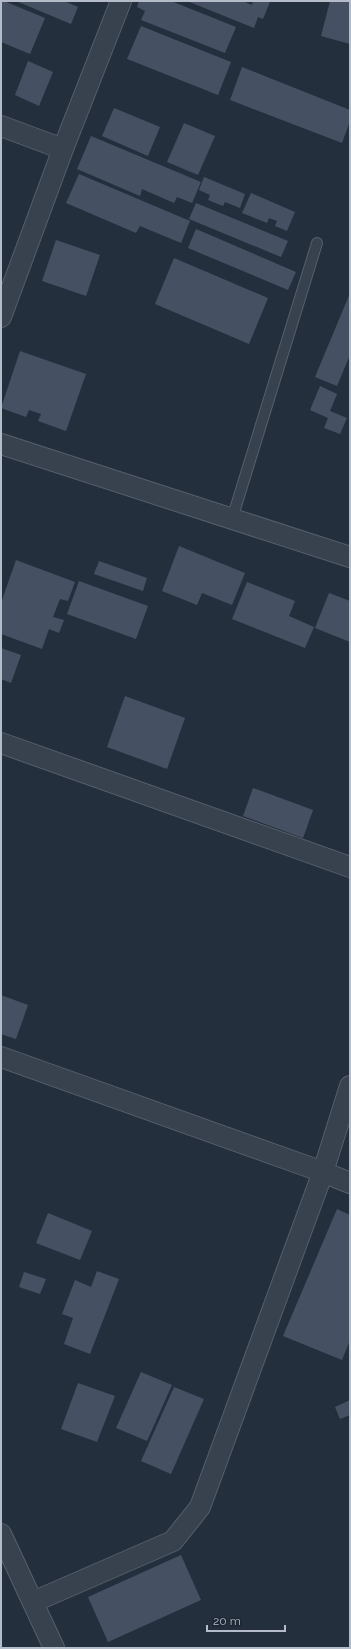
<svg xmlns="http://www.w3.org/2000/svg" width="351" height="1649" font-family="Raleway,sans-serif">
<rect width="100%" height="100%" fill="#242f3e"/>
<path fill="#455162" d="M1,1H4L45,18L30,54L1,42Z
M16,1H64L78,7L71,24Z
M139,1H171L236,27L225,53L141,20L145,11L137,7Z
M187,1H243L252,5L253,1L270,2L263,19L258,17L254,28Z
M330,1H350V44L321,36Z
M141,26L231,62L218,95L127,59Z
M28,61L53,72L39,106L15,95Z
M242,67L350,110V121L342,143L230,100Z
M114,108L160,127L148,156L102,136Z
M184,123L215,136L198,175L167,162Z
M91,136L201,182L192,203L177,197L174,203L142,189L140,196L77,169Z
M79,174L190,221L181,243L140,226L136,233L66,203Z
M204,177L245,194L240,208L225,202L223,206L208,200L210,195L199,190Z
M251,193L295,212L287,231L275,226L277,221L269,218L267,223L242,213Z
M196,203L288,241L281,257L189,219Z
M196,229L296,272L288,290L188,248Z
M56,240L100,255L86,296L42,281Z
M174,258L268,298L249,344L155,304Z
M350,293V355L337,386L315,377Z
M20,351L86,374L66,431L38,421L41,414L29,410L26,417L1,408Z
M320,386L337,394L330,411L347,418L340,434L324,428L328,418L310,410Z
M179,546L245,573L232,605L202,593L197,605L162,591Z
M16,560L75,582L68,601L60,599L53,617L64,620L59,633L49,629L42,649L1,634V603Z
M99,561L147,578L143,591L94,574Z
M79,581L148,606L136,639L67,614Z
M247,582L295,601L289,616L314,627L305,648L232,619Z
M329,593L350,601V642L315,628Z
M1,648L21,655L11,683L1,679Z
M125,696L185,718L167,769L107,747Z
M253,788L313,810L303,838L243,816Z
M1,995L28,1005L16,1039L1,1034Z
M337,1209L350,1215V1340L342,1360L283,1336Z
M48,1213L92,1231L80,1260L36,1243Z
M97,1271L119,1279L90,1354L64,1344L73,1318L62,1314L75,1280L91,1287Z
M24,1272L46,1279L40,1294L19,1287Z
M141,1372L172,1385L147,1441L116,1428Z
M78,1383L115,1396L97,1442L61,1429Z
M174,1387L204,1399L171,1474L141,1461Z
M350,1400V1415L340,1419L335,1407Z
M181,1555L201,1600L108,1642L88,1597Z"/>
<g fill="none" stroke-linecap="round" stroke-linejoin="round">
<defs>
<path id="lane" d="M232,519L317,243"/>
<path id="street" d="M1,126L63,149
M1,317L63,149L121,1
M1,444L350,557
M1,743L350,867
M1,1057L323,1172L350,1183
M1,1534L54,1648
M33,1602L173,1541L200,1507L323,1172L350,1086"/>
</defs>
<use href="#lane" stroke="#565f6c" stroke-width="12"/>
<use href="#street" stroke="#565f6c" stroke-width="22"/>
<use href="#lane" stroke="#38414e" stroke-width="10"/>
<use href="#street" stroke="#38414e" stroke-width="20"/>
</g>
<rect width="351" height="1649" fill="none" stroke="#b4bcc9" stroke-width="4"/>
<path d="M207 1625v6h78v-6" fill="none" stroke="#b4bcc9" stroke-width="2"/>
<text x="213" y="1625" font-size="12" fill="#b4bcc9" stroke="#1d2633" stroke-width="3" paint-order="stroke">20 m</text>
</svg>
